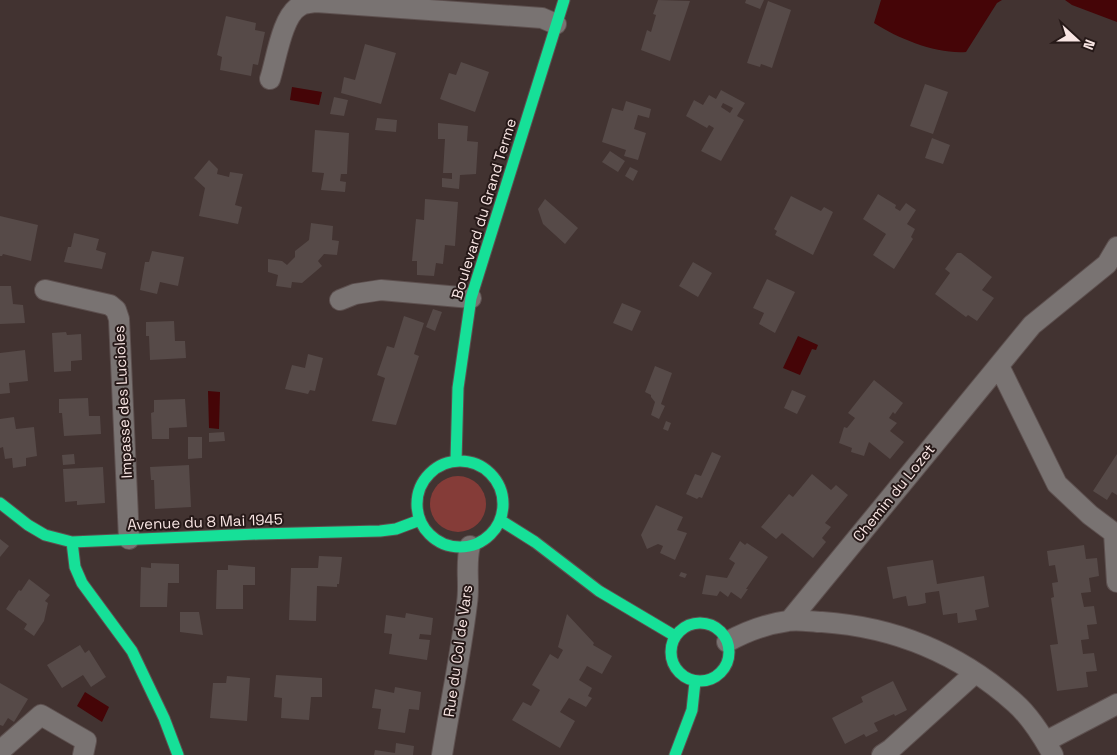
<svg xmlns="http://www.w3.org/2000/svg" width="1117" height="755" font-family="'Space Grotesk',sans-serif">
<rect width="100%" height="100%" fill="#423331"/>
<path fill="#853c38" d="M430 504a28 28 0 1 1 56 0a28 28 0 1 1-56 0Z"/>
<path fill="#450507" d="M881,0H1002L997,3L966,52C936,54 899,39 874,23Z
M1065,0H1117V22L1072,5Z
M292,87L322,92L319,105L290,100Z
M798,336L818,345L816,350L812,349L800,375L783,368Z
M208,391L220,392L219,429L209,428Z
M85,692L109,707L102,722L77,706Z"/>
<path fill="#564a48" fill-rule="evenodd" d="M658,0L690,1L670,61L641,50L647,30L651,32L656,15L653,14Z
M746,0H764L760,9L745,3Z
M768,1L791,10L772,68L761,64L760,67L747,63Z
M226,16L256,23L255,30L265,32L258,65L253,64L251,76L220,70L222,57L217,55Z
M365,44L396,53L381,104L341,93L344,77L355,80Z
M461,62L489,72L475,112L440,99L449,73L456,75Z
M925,84L948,92L933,134L910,126Z
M721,90L745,103L737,116L744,120L721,161L701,151L714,128L709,125L707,128L686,116L694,100L703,105L709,95L716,99ZM723,103L733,108L730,113L721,107Z
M334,97L348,100L344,116L330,114Z
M626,101L651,109L649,118L638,115L634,129L646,133L638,160L624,156L626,150L602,142L612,108L623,111Z
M377,118L397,120L396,132L375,130Z
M438,123L468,126L467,141L478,142L476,174L460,175L459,189L442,187V178L452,179V173H443L445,139H438Z
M315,130L349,133L347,174H341L340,181L346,182L345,192L321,190L324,173L312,172Z
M932,138L950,145L943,164L925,158Z
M610,151L625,161L618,172L602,162Z
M209,160L218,169L217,174L229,177L230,172L243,174L235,205L242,207L238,224L199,216L205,188L194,178Z
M630,167L638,171L633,181L625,176Z
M878,194L896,205L895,208L900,211L906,203L916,210L907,224L915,229L911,237L913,239L894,269L873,255L886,234L863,219Z
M791,196L821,211L824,207L833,212L813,255L775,235L777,231L774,229Z
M425,199L458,202L455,246L445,245L443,264L436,263L434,276L417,275V261H412L416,219L424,220Z
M545,199L578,228L565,244L543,224L538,209Z
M0,216L38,225L31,261L3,254L2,256H0Z
M311,223L333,226L332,240L339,241L337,255L324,254L318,261L322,266L302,283L292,282L291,288L276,286L278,275L268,272V259L282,261L287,265L295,257V251L309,240Z
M74,233L99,239L96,250L106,253L102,269L64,262L68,247H71Z
M152,251L184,257L178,286L160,282L157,294L140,290L145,262H149Z
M957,253H961L992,277L982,290L994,298L977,321L968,315L966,317L935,294L950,273L945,269Z
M693,262L712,273L698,297L679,286Z
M767,279L795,292L775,333L759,324L764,313L753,308Z
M0,286H11L13,304L23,305L25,323L0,324Z
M622,303L641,311L632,331L613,323Z
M433,309L442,312L435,331L426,327Z
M404,316L424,323L414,354L419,356L396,425L372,421L385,378L377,375L387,346L394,348Z
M174,321L175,341H185L186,358L150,360L149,336H146V322Z
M66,332L67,335L81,334L82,360L71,361V371L54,372L52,333Z
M25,350L28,381L9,383L10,393L0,394V353Z
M308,354L323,358L315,391L310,390L308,394L285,389L292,365L305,368Z
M655,366L672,373L661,404L665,406L659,419L651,415L655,402L651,397V395L645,392Z
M874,380L903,403L895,414L893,412L889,418L897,423L890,431L904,442L890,459L869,442L864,456L851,452L852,448L839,443L844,427L847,428L855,418L848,413Z
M792,390L806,396L797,414L784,408Z
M88,398L89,416H100L101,434L64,436L62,413H59V399Z
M185,399L187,427L169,428V439H152L151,413L154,412V400Z
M14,417L16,429L34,427L37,456L26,458V466L13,468L12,458L5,459L3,447L0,448V419Z
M666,421L671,423L668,431L663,429Z
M224,432L225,441L209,442V433Z
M188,437H202V458L188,459Z
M712,452L721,456L702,498L699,497L697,499L686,494L695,474L701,476Z
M74,454L75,464L63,465L62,455Z
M1117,454V495L1112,492L1107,500L1093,491Z
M189,465L191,507L155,509L154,480H151L150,467Z
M103,467L105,503L77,505V501L65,502L63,469Z
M812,474L831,490L836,485L848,495L825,523L831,527L822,538L826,542L813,558L782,533L776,539L761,527L789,494L793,497Z
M656,505L683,517L677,530L687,533L675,560L660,553L663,546L658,544L647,549L641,535Z
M0,539L9,546L0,557Z
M740,541L745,545L747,543L768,557L746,589H748L741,599L731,592L728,597L720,591L717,596L702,594L706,575L727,578L735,563L729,559Z
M1084,545L1086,559L1097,558L1099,576L1089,578L1091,592L1081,593L1084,607L1094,606L1097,624L1087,625L1089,639L1081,640L1083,654L1094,653L1097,671L1086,672L1088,687L1057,691L1050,645L1058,644L1051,598L1054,597L1052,583L1058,582L1055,565L1049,566L1047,551Z
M319,556L342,557L339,584H337V587L317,586L316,621L289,620L291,568H318Z
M933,560L937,584L984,576L989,607L975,610L977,620L958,623L957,613L943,615L939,591L925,593L926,603L917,605L908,606L906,596L893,599L887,567Z
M151,563L179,564V583H168L167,607H140L141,567L151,568Z
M228,565L255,567V585H243V609H216L217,570H228Z
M681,572L687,574L685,578L679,576Z
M29,579L50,595L45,601L48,603L44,621L34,636L24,629L27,624L6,609L19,590L21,591Z
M180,612H199L203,635L180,632Z
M406,613L433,618L431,635L420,634L419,639L430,640L427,660L389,654L392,634L384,633L386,615L405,618Z
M567,614L594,643L593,645L612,656L602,674L587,666L579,680L592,688L588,696L592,698L586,707L569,698L560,712L575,721L560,748L512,720L523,702L531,706L540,690L532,685L550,654L558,659L563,650L558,647Z
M80,645L85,653L89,650L106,677L91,687L83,675L62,688L47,665Z
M276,675L322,678V697H311L309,720L281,718L282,698L274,697Z
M227,676L250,678L247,721L210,718L213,683H226Z
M893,681L907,710L895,716L894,714L874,723L878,731L866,737L864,734L845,744L832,718L863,702L861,697Z
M0,683L28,699L14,722L8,718L3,726L0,725Z
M395,687L421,692L419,710L409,709L405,733L378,729L381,709L372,708L375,689L394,693Z
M396,743L414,746L413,755H374L375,750L395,753Z"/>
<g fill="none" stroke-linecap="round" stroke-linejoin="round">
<defs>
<path id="street" d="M270,79C276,61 282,15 300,6C304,3 311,3 316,2L542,18L556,24
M45,290L110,305L116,310L119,319L129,539
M340,300L355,294L381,290L471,298
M999,366L1057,484L1090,515L1114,533L1117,534
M1114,533L1117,582
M790,620L1032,325L1107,264L1117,247
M727,642C747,631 766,624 788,621C799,619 812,622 822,622C896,627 960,654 1015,703C1031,717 1043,737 1053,755
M1046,743L1054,737L1117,704
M0,751L41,715L86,741L83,755
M442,755C450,705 461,654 467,603C470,584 465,565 470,546
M882,755L891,749L975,673"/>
<path id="fast" d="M456,461L458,388L471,298L564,0
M417 504a43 43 0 1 1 86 0a43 43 0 1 1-86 0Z
M0,503L28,525L45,535L72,542L258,534L380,531L396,529L420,520
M500,520L535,542L599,591L675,636
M72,542L75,567L82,583L132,651L164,718L178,755
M671 652a29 29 0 1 1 58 0a29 29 0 1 1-58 0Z
M675,755L692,710L695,682"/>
</defs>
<use href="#street" stroke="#5d504f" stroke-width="22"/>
<use href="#fast" stroke="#5d504f" stroke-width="13"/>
<use href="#street" stroke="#797372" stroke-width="20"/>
<use href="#fast" stroke="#16e098" stroke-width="11"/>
</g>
<g text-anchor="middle" stroke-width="4" stroke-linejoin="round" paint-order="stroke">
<g font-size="15" fill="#f8e5e3" stroke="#261918">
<text transform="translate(484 209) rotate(-73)" y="5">Boulevard du Grand Terme</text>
<text transform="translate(123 402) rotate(-93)" y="5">Impasse des Lucioles</text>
<text transform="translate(894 493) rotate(-51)" y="5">Chemin du Lozet</text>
<text transform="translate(205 522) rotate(-2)" y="5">Avenue du 8 Mai 1945</text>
<text transform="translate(458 651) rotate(-82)" y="5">Rue du Col de Vars</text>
</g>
</g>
<g transform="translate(1077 40) rotate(111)" stroke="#261918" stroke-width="4" paint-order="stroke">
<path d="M0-4L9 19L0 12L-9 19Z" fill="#f8e5e3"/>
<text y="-8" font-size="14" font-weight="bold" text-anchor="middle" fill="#f8e5e3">N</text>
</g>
</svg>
